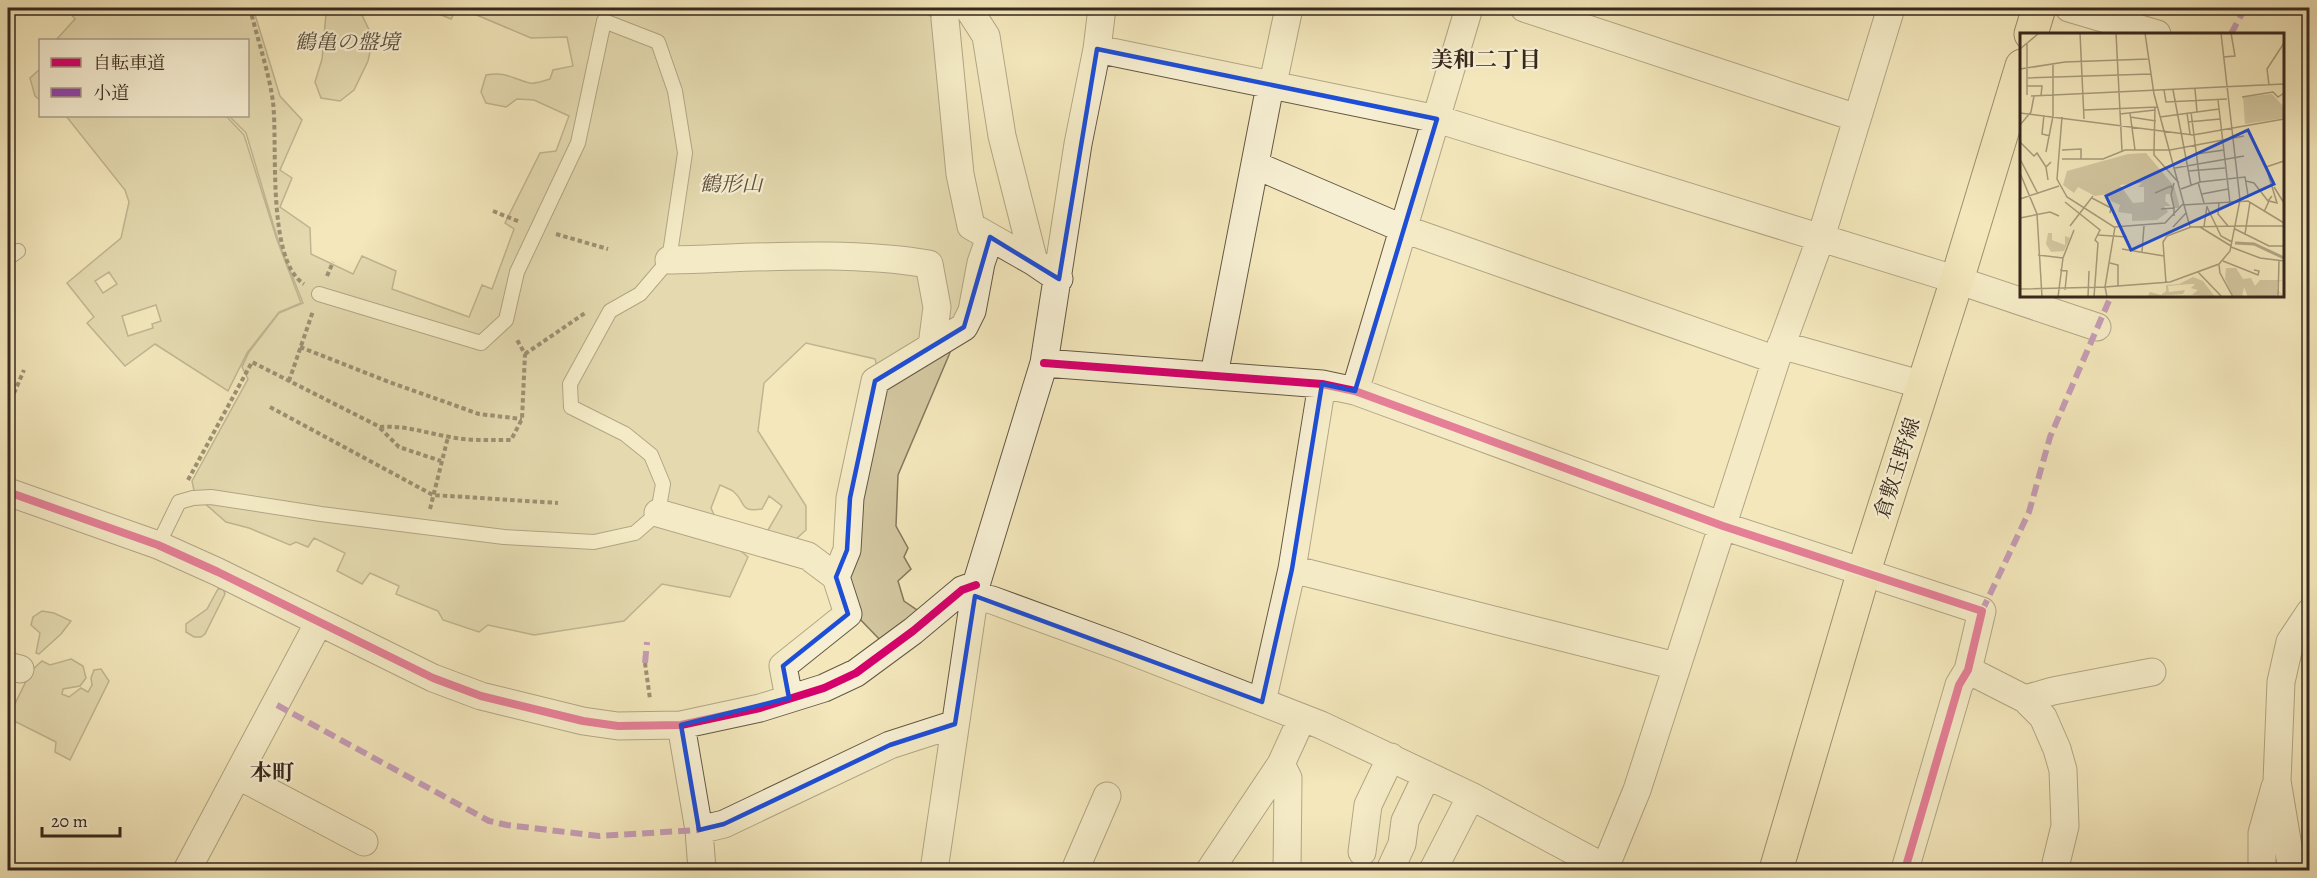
<svg xmlns="http://www.w3.org/2000/svg" width="2317" height="878" font-family="Alegreya,'Noto Serif JP',serif">
<rect width="100%" height="100%" fill="#f3e7bb"/>
<filter id="stains"><feTurbulence type="fractalNoise" baseFrequency=".00333" numOctaves="4"/><feColorMatrix values="0 0 0 0 .2 0 0 0 0 .09 0 0 0 0 .02 0 0 0 .5 -.17"/></filter>
<radialGradient id="worn" r=".72"><stop offset=".6" stop-color="#630" stop-opacity="0"/><stop offset="1" stop-color="#630" stop-opacity=".3"/></radialGradient>
<path fill="#d3c7a0" stroke="#84785e" stroke-width="1.5" fill-rule="evenodd" d="M66,8H253L280,96L302,120L280,170L292,178L280,207L310,228L311,254L353,274L362,256L396,271L392,289L469,317L482,285L492,289L514,229L505,223L540,153L556,151L569,116L534,100L517,99L506,107L486,103L481,92L486,75C507,71 512,79 530,83C536,84 544,81 550,79L553,70L573,66L567,37L531,38L460,8H922L933,19L984,240L974,288L949,355L898,475L896,526L908,548L904,557L911,569L898,581L904,601L917,610L918,622L884,644L857,616L843,575L879,374L875,359L806,343L764,383L758,431L806,506V530L795,540H778L768,530L782,506L769,496L762,509C739,513 746,502 734,492C731,489 724,487 720,485L711,508L724,537L748,557L730,597L662,584L624,621L534,635L488,625L479,632L443,620L438,611L396,594L399,586L370,573L362,584L337,571L345,553L314,538L308,547L296,542L290,545L249,528L226,522L195,495L192,481L248,379L242,367L249,352L279,313L303,303L278,240L246,133L229,116H248V40H56L75,19Z
M334,8H355L359,9L373,38L368,61L354,90L340,101L321,98L315,82L322,59L326,14Z
M424,8H457L451,19Z
M40,69V100L35,96L30,78Z
M66,116H226L244,135L277,240L301,303L279,312L247,353L228,391L155,344L125,366L87,323L94,317L67,283L121,238L129,202L125,190ZM109,272L117,284L103,293L95,281ZM156,305L161,321L152,324L153,328L128,336L122,316Z
M218,589H223L225,594L205,634L201,637H194L186,632V624L207,609Z
M42,611L54,613L71,621L61,634L39,654L36,653L40,633L31,625L33,617Z
M71,659L83,666L86,678L80,686L63,689L62,694L69,697L81,688L88,692L92,685L91,678L94,670L101,669L109,681L70,760L55,752L56,742L12,720L9,716L31,671L42,661L50,665Z"/>
<g fill="none" stroke-linecap="round" stroke-linejoin="round">
<defs>
<path id="lane" d="M8,258L18,251
M158,545L179,502L193,498L211,497L321,514L504,537L594,542L635,533L658,513L663,484L651,455L625,434L571,407L570,384L610,311L640,294L669,260L685,153L675,91L658,42L604,21L578,143L517,272L506,320L481,343L319,294"/>
<path id="street" d="M946,8L945,19L960,174L971,226L1034,262
M968,8L986,36L1002,136L1034,262L1059,279
M1524,8L1857,118
M2069,8L2157,34
M1097,49L1437,119L1957,280L2097,327
M1255,165L1404,229L1776,360
M669,260C755,258 844,250 929,264L937,307L932,346
M1781,345L1923,385
M1044,363L1322,384L1355,391L1723,526L1982,611L1968,670L1959,685L1906,866
M1214,375L1270,86L1275,74L1289,8
M1355,391L1469,8
M8,492L158,545L218,572L433,678L481,696L583,721L618,726L681,725L760,708L824,688L856,673L913,631L962,590L976,585
M658,513L808,556L836,577L848,614L783,666L789,698
M1292,569L1676,666
M836,577L847,550L850,498L875,381L964,327L972,311L981,263L990,237
M975,596L992,600L1123,648L1321,725L1471,796L1609,870
M8,666L20,669
M1968,670L2025,699L2043,717L2057,749L2063,770L2065,826L2056,863L2059,870
M2025,699L2053,691L2152,672
M1262,702L1292,569L1322,384
M681,725L699,830L702,870
M1281,764L1288,778L1287,870
M239,776L364,842
M699,830L724,824L890,745L955,724
M1362,852L1368,805L1391,757
M1605,868L1637,790L1776,360L1821,237L1891,8
M187,870L319,622
M934,870L976,585L1044,363L1078,144L1097,49L1102,8
M1075,870L1107,796
M1210,870L1281,764L1302,718
M1390,870L1402,844L1405,821L1427,775
M1433,870L1471,796
M2262,870V833L2275,787
M2292,870L2277,781L2281,682L2290,642L2310,612"/>
<path id="primary" d="M2031,34L2039,8
M1776,870L1864,571L1957,280L2022,66"/>
</defs>
<use href="#lane" stroke="#655844" stroke-width="16"/>
<use href="#street" stroke="#655844" stroke-width="29"/>
<use href="#primary" stroke="#36281c" stroke-width="35"/>
<path stroke="#36281c" stroke-width="4" stroke-dasharray="4.5 3" stroke-linecap="butt" d="M250,8C257,38 269,72 273,102C278,144 266,260 304,284
M493,211L520,222
M556,234L608,249
M327,276L333,262
M300,347L389,382L479,414L522,419
M525,354L585,313
M289,381L313,311
M8,407L24,370
M270,407L433,495L558,503
M380,428L399,447L441,461
M188,480L252,362L380,427C405,425 426,433 450,437C470,441 491,440 511,440L522,419L525,354L516,338
M430,509L448,437
M645,663L650,699"/>
<use href="#lane" stroke="#f7efd3" stroke-width="14"/>
<use href="#street" stroke="#f7efd3" stroke-width="27"/>
<use href="#primary" stroke="#f3e7bb" stroke-width="33"/>
<path stroke="#8e44ad" stroke-width="6" stroke-dasharray="12 6" stroke-linecap="butt" d="M2231,34L2245,8
M1982,611L2029,512L2050,437L2111,296
M645,663L647,642
M277,705L489,821L507,825L599,836L699,830"/>
<defs>
<path id="cycleway" d="M1044,363L1322,384L1355,391L1723,526L1982,611L1968,670L1959,685L1906,866
M8,492L158,545L218,572L433,678L481,696L583,721L618,726L681,725L760,708L824,688L856,673L913,631L962,590L976,585"/>
</defs>
<use href="#cycleway" stroke="#f7efd3" stroke-width="11"/>
<use href="#cycleway" stroke="#d6006c" stroke-width="8"/>
</g>
<path d="M0 0H2317V878H0ZM1097,49L1437,119L1355,391L1322,384L1292,569L1262,702L975,596L955,724L890,745L724,824L699,830L681,725L789,698L783,666L848,614L836,577L847,550L850,498L875,381L964,327L990,237L1059,279Z" fill="#f3e7bb" fill-opacity=".55" fill-rule="evenodd"/>
<path fill="none" stroke="#1d4ed8" stroke-width="4.5" stroke-linejoin="round" d="M1097,49L1437,119L1355,391L1322,384L1292,569L1262,702L975,596L955,724L890,745L724,824L699,830L681,725L789,698L783,666L848,614L836,577L847,550L850,498L875,381L964,327L990,237L1059,279Z"/>
<g text-anchor="middle" stroke-width="4.5" stroke-linejoin="round" paint-order="stroke">
<g font-size="21" font-style="italic" fill="#5d503d" stroke="#f7efd3">
<text x="347" y="49">鶴亀の盤境</text>
<text x="731" y="191">鶴形山</text>
</g>
<g font-size="21" fill="#36281c" stroke="#f7efd3">
<text transform="translate(1897 468) rotate(-72)" y="7">倉敷玉野線</text>
</g>
<g font-size="22" font-weight="bold" fill="#36281c" stroke="#f7efd3">
<text x="1486" y="67">美和二丁目</text>
<text x="272" y="780">本町</text>
</g>
</g>
<g transform="translate(2020 33)">
<rect width="264" height="264" fill="#f3e7bb"/>
<path d="M252,61L264,74V85L225,91L223,64ZM126,120L154,153L160,175H154L150,161H146L145,168L151,173H144L148,179L137,187L112,188V181L98,179L100,172L91,168L88,161L75,163L58,154L54,160L43,152L47,138L108,121ZM122,150L118,154H124V169L113,170L100,152ZM28,200H32V207L45,212V203L50,205L44,218L31,219L26,211ZM206,235H216L223,246L231,245L235,253L240,247H264L258,248L257,256L264,264L259,260L255,264H228L224,254L222,264H213L205,246ZM173,244L183,248L195,264L172,262L178,257L171,255L175,251H170L148,253L149,259L165,257L163,261L127,264L130,259L141,262L146,258V252L159,251Z" fill="#d3c7a0" fill-rule="evenodd"/>
<path fill="none" stroke="#b3a685" stroke-width="3" d="M215,210L234,211L264,225"/>
<path fill="none" stroke="#a79b7b" stroke-width="1.5" d="M60,0L64,86M96,0L102,118M125,0L134,61L170,194M7,11V62M0,16L19,0M203,24L215,23L211,0M0,36L45,29L128,26M8,45L131,41M249,52L247,36L264,10M7,53H22L21,63M175,56L177,79M144,57L146,69L207,66M153,57L171,152M11,63L264,51M222,64L253,59L258,64L264,60M198,67L210,170M64,77L138,74M171,79L180,149M0,80L173,102L264,86M110,80L115,117M167,80L170,101M100,81L135,77M24,82L22,101L30,103M42,84L37,146L47,164L94,194L145,190L163,171M110,84L136,88M140,84L199,76M168,89L200,86M0,92L11,79L14,63M0,109L14,123L17,120L26,134M42,117L61,116V126M134,117V122L159,150M134,117L135,74M26,119L33,83V31M176,121L204,117M0,126L18,161M42,126H83L105,117H150L224,103M155,135L224,123M168,138L205,135M0,140L17,181L22,264M28,147L26,134L31,129M226,148L234,150L248,168L252,163M178,149L184,170M154,150L151,162L154,175M254,154L264,170M161,156L180,149L225,144L228,162M135,160L151,153L153,157M182,161L208,156M72,165L91,175L90,180M0,166L39,153M45,169L80,197L75,207L78,210L74,264M199,170L198,181L208,193M163,172L228,168L264,190M187,174L201,203L212,209M141,176L154,175V183M244,179L249,168L257,170L246,134L264,128M0,185L30,179L39,183M50,193L73,163M184,193L187,173M215,193H264M153,194L166,180M180,194L211,213M215,196L225,201L230,169M225,201L249,213H264M78,202L107,204M211,214L240,225L264,228M102,216L144,223M122,219L124,193M18,222L43,225M203,228L238,242L239,238L234,237M90,230L98,232V253M199,232L200,240L213,264M40,237L47,238L45,257M178,239L202,264M146,250L143,209L147,203L171,194L215,193M0,256L85,254L95,194M38,264L43,225L54,197M68,264L69,238M87,264L85,254L150,249L199,231L210,218L220,167L201,0M258,264L259,227"/>
<path fill="#1d4ed8" fill-opacity="0.15" stroke="#1d4ed8" stroke-width="3" d="M228,97L254,151L111,217L86,163Z"/>
<rect width="264" height="264" fill="none" stroke="#36281c" stroke-width="3"/>
</g>
<rect width="2317" height="878" fill="none" stroke="#f3e7bb" stroke-width="30"/>
<rect x="9" y="9" width="2299" height="860" fill="none" stroke="#36281c" stroke-width="3"/>
<rect x="15" y="15" width="2287" height="848" fill="none" stroke="#36281c" stroke-width="1.5"/>
<rect x="39" y="39" width="210" height="78" fill="#f7efd3" stroke="#aa9f8a" stroke-width="1.5"/>
<rect x="51" y="58" width="30" height="9" fill="#d6006c" stroke="#aa9f8a" stroke-width="1.5"/>
<text x="93" y="69" font-size="18" fill="#36281c">自転車道</text>
<rect x="51" y="88" width="30" height="9" fill="#8e44ad" stroke="#aa9f8a" stroke-width="1.5"/>
<text x="93" y="99" font-size="18" fill="#36281c">小道</text>
<path d="M42 827v9h78v-9" fill="none" stroke="#36281c" stroke-width="3"/>
<text x="51" y="827" font-size="18" fill="#36281c" stroke="#f7efd3" stroke-width="4.5" paint-order="stroke">20 m</text>
<rect width="100%" height="100%" filter="url(#stains)"/>
<rect width="100%" height="100%" fill="url(#worn)"/>
</svg>
